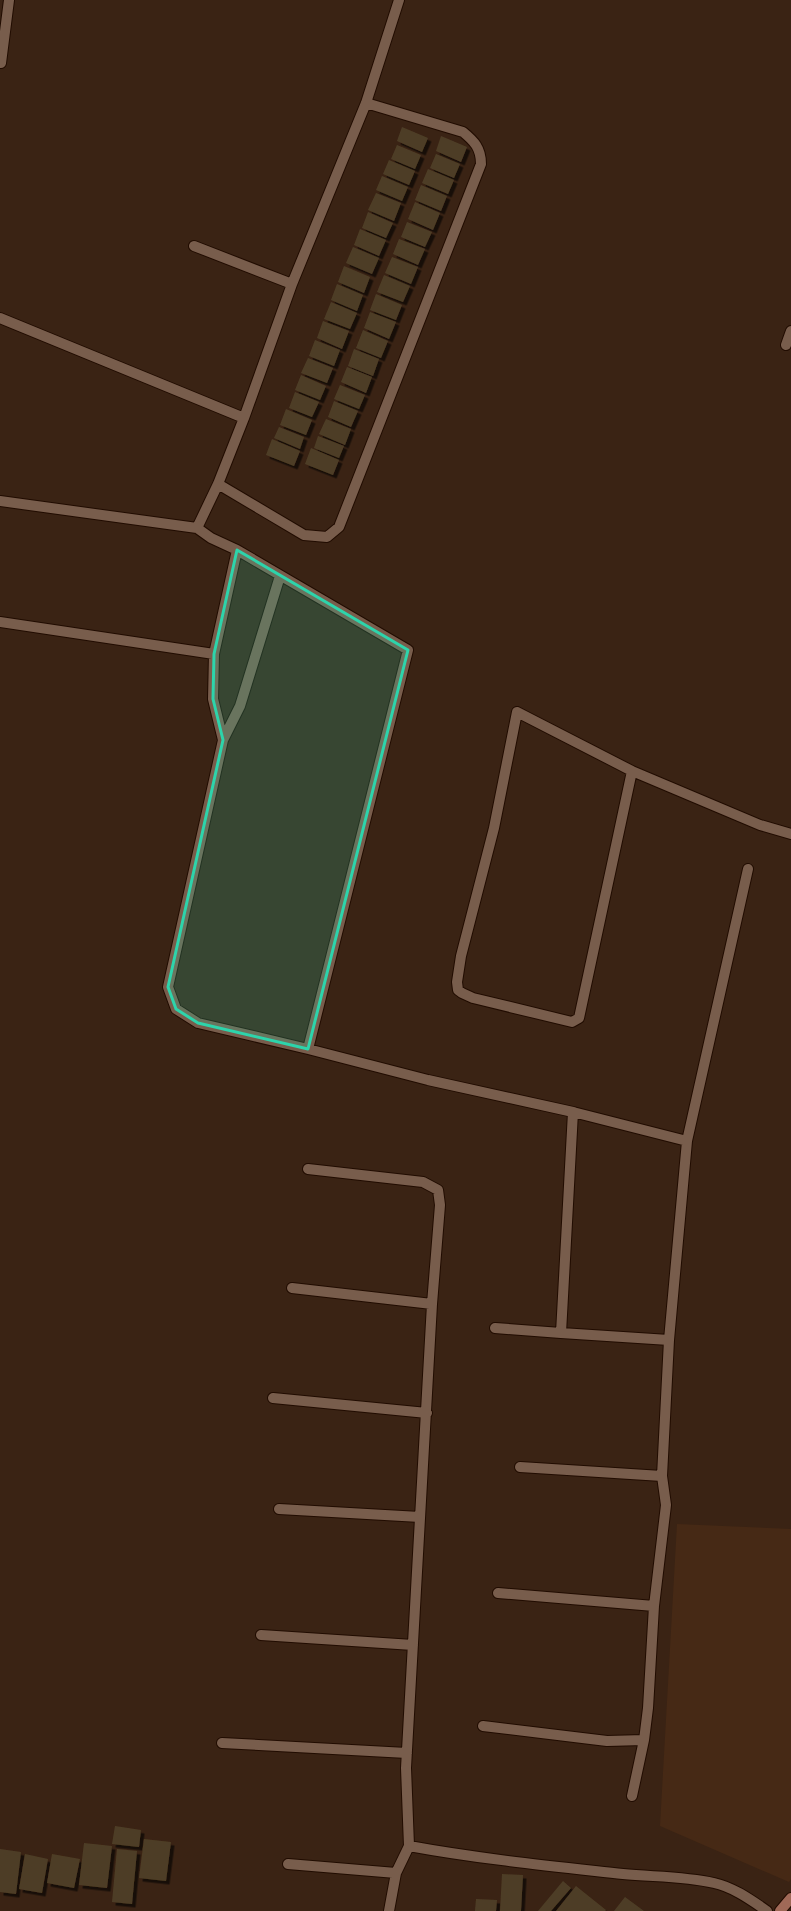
<svg xmlns="http://www.w3.org/2000/svg" width="791" height="1911" font-family="'IBM Plex Serif',serif">
<defs>
<filter id="shadow"><feDropShadow dx="3.5" dy="3.5" stdDeviation="0" flood-color="#0009"/></filter>
</defs>
<rect width="100%" height="100%" fill="#3a2314"/>
<path fill="#462915" d="M677,1524L791,1529V1879L789,1882L660,1826Z"/>
<path fill="#4e3e26" filter="url(#shadow)" d="M402,127L428,138L422,152L397,141Z
M441,136L467,147L461,162L436,151Z
M397,145L421,155L415,169L391,159Z
M436,154L460,164L454,178L430,168Z
M389,160L415,171L409,185L383,174Z
M428,169L454,180L448,194L422,183Z
M382,176L408,187L402,201L376,190Z
M421,185L447,196L441,211L415,200Z
M376,193L401,203L394,221L368,210Z
M415,202L440,213L433,230L408,219Z
M368,212L393,223L386,238L362,228Z
M407,222L432,232L425,247L401,237Z
M360,229L386,240L379,256L354,245Z
M399,239L425,249L418,265L393,254Z
M353,247L379,258L372,274L346,263Z
M392,257L418,267L411,284L385,273Z
M344,266L370,277L364,293L338,282Z
M384,275L410,286L403,302L377,292Z
M337,284L363,295L357,311L331,300Z
M376,294L402,305L396,320L370,310Z
M331,302L357,313L350,329L324,319Z
M370,312L396,322L389,339L364,328Z
M323,321L349,331L342,349L317,338Z
M363,330L388,341L381,358L356,348Z
M315,340L340,350L334,366L309,356Z
M354,349L379,359L373,376L348,366Z
M308,358L333,368L327,383L301,373Z
M347,367L372,377L366,393L341,382Z
M301,375L326,386L320,400L295,390Z
M340,385L365,395L359,409L334,399Z
M295,392L319,402L312,417L289,408Z
M334,401L358,411L351,427L328,417Z
M286,409L312,420L306,435L280,425Z
M326,419L351,429L345,445L319,434Z
M279,427L304,437L300,449L274,438Z
M318,436L344,446L339,458L314,448Z
M272,439L300,451L294,466L266,455Z
M311,448L339,460L333,475L305,464Z
M115,1826L141,1830L139,1847L112,1844Z
M144,1839L171,1842L166,1881L139,1878Z
M84,1843L112,1846L107,1888L79,1885Z
M0,1849L21,1852L16,1894L0,1892Z
M117,1849L137,1851L132,1904L112,1902Z
M25,1854L48,1859L42,1893L19,1889Z
M52,1854L80,1859L74,1888L47,1883Z
M502,1874L523,1875L521,1911H500Z
M563,1881L571,1888L551,1911H538Z
M576,1886L606,1910L605,1911H556Z
M625,1897L644,1911H614Z
M476,1899L497,1900L496,1911H475Z"/>
<g fill="none" stroke-linecap="round" stroke-linejoin="round">
<defs>
<path id="street" d="M1,63L9,0
M194,246L292,284
M0,318L244,418L292,284L366,103L399,0
M786,345L791,331
M218,484L304,535L327,537L339,527L481,164C481,148 474,141 463,132L366,103
M0,501L197,528
M237,550L408,650L308,1049
M280,576L240,706L223,740L168,987L176,1009L198,1023L308,1049L428,1080L573,1112L561,1333L669,1340
M0,622L214,654
M223,740L213,699L214,654L237,550L211,538L197,528L218,484L244,418
M632,771L579,1018L572,1022L473,998L462,993L458,990L457,982L461,956L494,828L517,712L632,771L760,825L791,834
M573,1112L687,1141
M308,1169L423,1182L438,1190L440,1205L432,1304L406,1768L409,1846C480,1859 551,1866 623,1874C653,1877 684,1876 714,1883C733,1887 751,1900 767,1911
M292,1288L432,1304
M495,1328L561,1333
M273,1398L427,1413
M520,1467L662,1476
M279,1509L420,1517
M498,1593L654,1606
M261,1635L413,1645
M483,1726L607,1741L644,1740L648,1708L654,1606L666,1505L662,1476L669,1340L687,1141L748,869
M222,1743L407,1753
M632,1796L644,1740
M288,1864L396,1873
M389,1911L396,1873L409,1846"/>
<path id="secondary" d="M780,1911L791,1898"/>
</defs>
<use href="#street" stroke="#210c01" stroke-width="12"/>
<use href="#secondary" stroke="#210c01" stroke-width="12"/>
<use href="#street" stroke="#785d4c" stroke-width="10"/>
<use href="#secondary" stroke="#a06957" stroke-width="10"/>
</g>
<path fill="#2dd4ab" fill-opacity="0.2" stroke="#2dd4ab" stroke-width="3" stroke-linejoin="round" d="M237,550L408,650L308,1049L198,1023L176,1009L168,987L223,740L213,699L214,654Z"/>
</svg>
